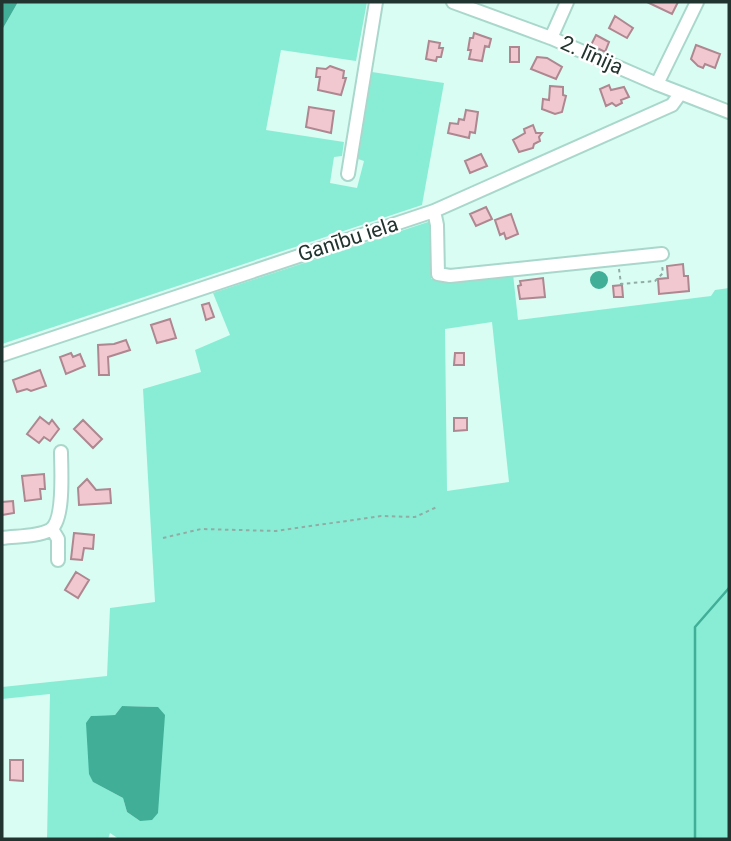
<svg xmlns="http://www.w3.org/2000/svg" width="731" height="841" font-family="Roboto,sans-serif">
<rect width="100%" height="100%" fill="#d9fdf3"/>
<path fill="#89edd5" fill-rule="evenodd" d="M18,2H367L356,61L281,50L266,130L344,142L342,156L334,157L330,183L357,188L364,161L358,159L372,72L444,83L422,205L2,344V30Z
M431,221V279L513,274L518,320L711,296L715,290L729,288V839H119L110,833L108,839H47L50,694L2,699V687L107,676L110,608L155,602L143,389L201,372L195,350L230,335L213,293ZM492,322L509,482L447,491L445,329ZM122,706L157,707L140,821L127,812L123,798L93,782L91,716L115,715Z"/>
<path fill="#41ae97" d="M2,2H18L2,30Z
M590 280a9 9 0 1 1 18 0a9 9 0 1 1-18 0Z
M122,706L158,707L165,715L158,813L152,820L140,821L127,812L123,798L93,782L89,774L86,723L91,716L115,715Z"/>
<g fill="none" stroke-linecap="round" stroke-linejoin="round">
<path stroke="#41ae97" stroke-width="2.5" d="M695,839V627L729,588"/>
</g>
<path fill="#f1c7d0" stroke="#ae8790" stroke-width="2" d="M647,2H678L672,14Z
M615,16L633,28L627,38L609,28Z
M474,33L491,39L489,47L485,46L482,61L469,59L471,50H468L470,38H473Z
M596,35L609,42L605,52L591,45Z
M429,41L440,43L439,48H443L441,57H437L436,61L426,59Z
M696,45L720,54L715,68L705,64L703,68L698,66L691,59Z
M510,47H519V62H510Z
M537,57L547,58L562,67L556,79L531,69Z
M330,66L344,71L343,78H346L341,95L318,90L320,77H316L317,68L326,69Z
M609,85L611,90L624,87L629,97L621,100L622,103L616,106L612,103L606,106L600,89Z
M550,86L563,87V95L566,96L562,112L555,114L542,109L543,99L549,100Z
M309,107L334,111L331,133L306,127Z
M466,110L478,112L475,133L470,132L469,138L448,133L450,123L458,124L459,119L464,120Z
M533,125L536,133H542L539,137L540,141L534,144L533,148L519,152L513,140L525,133L524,129Z
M481,154L487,166L470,173L465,161Z
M486,207L492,219L476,226L470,214Z
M511,214L518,234L506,239L504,233L500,235L495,220Z
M683,264L684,276H688L689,291L659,294L658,279L668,278L667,266Z
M543,278L545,297L520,299L518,286L521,285L520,281Z
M622,285L623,297H614L613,286Z
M209,303L214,317L206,320L202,305Z
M170,319L176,338L157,343L151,325Z
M126,340L130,350L108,357L109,375H99L98,345L114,344Z
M71,353L73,357L80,354L85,366L66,374L60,357Z
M455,353H464V365H454Z
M40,370L46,386L31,391L27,389L17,392L13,380Z
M40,417L49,424L52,420L59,429L50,441L44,437L39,443L27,434Z
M454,418H467V430L454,431Z
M83,420L102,439L93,448L74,429Z
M44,474L45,489H40L41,499L25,501L22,476Z
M87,479L96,490L110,489L111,503L79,505L78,488Z
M13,501L14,513L2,515V502Z
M74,533L94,535L93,549L84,548L82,560L71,559Z
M76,572L89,580L78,598L65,590Z
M10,760H23V781L10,780Z"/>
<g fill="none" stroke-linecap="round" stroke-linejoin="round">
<defs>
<path id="minor" d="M453,2L551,38L657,84L729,112
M551,38L567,2
M657,84L697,2
M348,174L376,2
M434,211L437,225L438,274L450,276L662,254
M2,355L434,211L672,105L680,94
M52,529L58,539V560
M2,538C17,536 37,537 50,530C65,521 61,469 61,452"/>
</defs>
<use href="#minor" stroke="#aad7cb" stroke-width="16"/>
<path stroke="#90ada5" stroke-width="2" stroke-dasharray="3.5 3.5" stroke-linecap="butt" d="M619,269L621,284L655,281L663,273L662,265
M163,538L201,529L276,531L381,516L415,517L437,507"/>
<use href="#minor" stroke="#fff" stroke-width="12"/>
</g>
<g text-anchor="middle" stroke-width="5" stroke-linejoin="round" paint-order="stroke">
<g font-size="21" fill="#22342f" stroke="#fff">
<text transform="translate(592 55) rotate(24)" y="7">2. līnija</text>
<text transform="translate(348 239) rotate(-18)" y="7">Ganību iela</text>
</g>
</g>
<rect width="731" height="841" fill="none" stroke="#22342f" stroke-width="7"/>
</svg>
